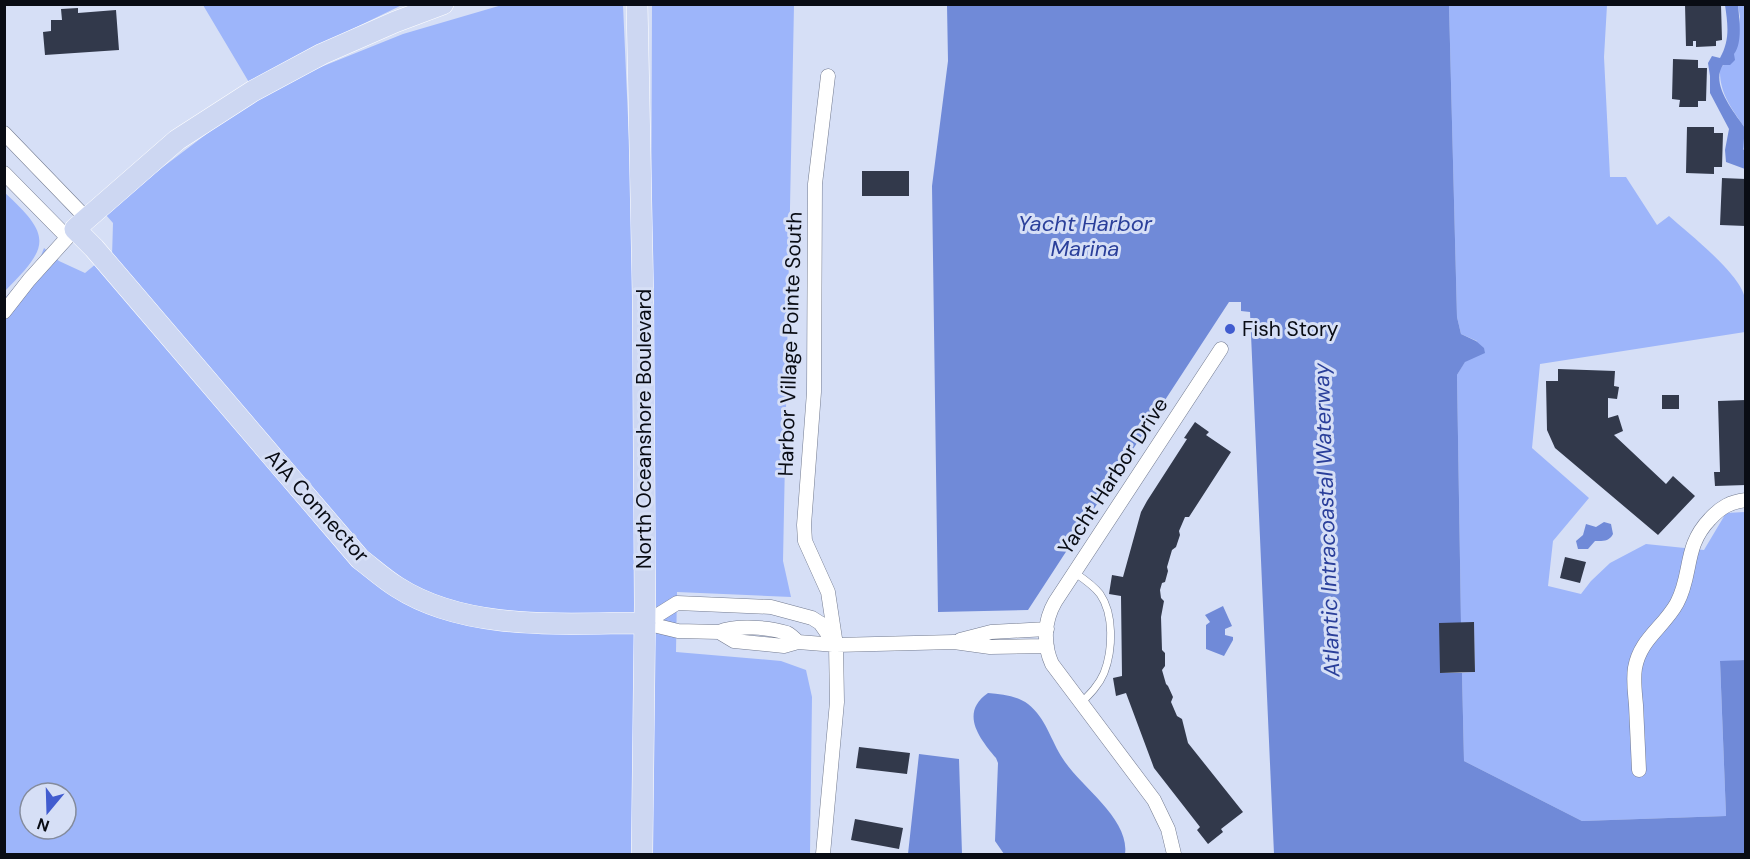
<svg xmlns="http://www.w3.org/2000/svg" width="1750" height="859" font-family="'DM Sans',sans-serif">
<rect width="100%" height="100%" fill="#d6dff6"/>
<path fill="#9db5fa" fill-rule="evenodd" d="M203,5H402L336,37L250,84Z
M502,5H623L636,298L638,615C560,615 471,624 401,581C388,573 377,562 365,552L112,257L113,223L106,215L159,170L225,120L263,96L306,73L403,34Z
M652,5H794L783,561L791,597L677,592L676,652L781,661L806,670L812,697L810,854H649Z
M1449,5H1607L1604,57L1610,177H1626L1657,225L1669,216C1688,233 1742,275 1745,299C1747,310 1745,321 1745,332L1540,364L1532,448L1589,498L1553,541L1548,586L1581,594L1591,581L1610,563L1646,544L1704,550L1726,513L1745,512V660L1720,662L1726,816L1582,821L1464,761L1462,673L1475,672L1474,623H1461L1457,375L1477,341L1461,334L1457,317Z
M1738,5H1745V151L1742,147L1745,128C1732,109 1719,93 1720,69L1735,52L1740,17Z
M4,192C52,236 50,246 5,291Z
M44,248L59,261L85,273L97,263L393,594L638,631L635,854H5L4,299L39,261ZM30,793H66V829H30Z"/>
<path fill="#708ad8" d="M947,5H1449L1457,317L1461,334L1476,341L1484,348L1485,353L1465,362L1457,375L1461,623L1440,673H1462L1464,761L1582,821L1726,816L1720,661L1745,660V854H1274L1250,312L1241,311V302H1229L1028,610L938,612L932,186L948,61Z
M1725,5H1738C1739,18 1743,42 1734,54L1735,60L1730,65H1723C1710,84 1734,112 1745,128L1743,149L1745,151V169L1726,162L1725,150L1729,129L1710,93V76L1708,63L1712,56L1720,58C1730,40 1728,25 1725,5Z
M1604,522L1611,524L1613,534C1609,542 1602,541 1595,541L1588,549H1578L1576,541L1583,535L1586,524L1596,527Z
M1223,606L1232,626L1225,629V635L1233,637V640L1224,656L1206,649V625L1210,622L1205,615Z
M988,693C1002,694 1017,696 1028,704C1046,718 1051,741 1063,759C1080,786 1130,819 1125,854H1004L995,841L998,763L996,758C980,739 959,713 988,693Z
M919,754L959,759L962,854H908Z"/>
<path fill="#32394b" d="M1685,4L1721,5L1722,40L1716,41V46L1696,47V41H1693V46H1686Z
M78,8V13L116,10L119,50L45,55L43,32L51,31V20H62L61,9Z
M1673,59L1698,60V68H1707L1706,101H1698V107H1679L1680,100L1672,99Z
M1687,127H1714V133H1723L1722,167H1714V174L1686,173Z
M862,171H909V196H862Z
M1722,178L1746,179V226L1720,225Z
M1558,369L1615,371L1614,386L1619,387L1617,399L1608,398V418L1618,415L1623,431L1614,435L1666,484L1673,476L1695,496L1658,535L1555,448L1547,430L1546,381H1558Z
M1662,395H1679V409H1662Z
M1746,400V485L1715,486L1714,472H1720L1718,401Z
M1195,422L1209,432L1206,435L1231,452L1189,517H1185L1179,531L1180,535L1176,547L1172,550L1167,567L1168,571L1165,582L1162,583L1160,590L1161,598L1164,601L1161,617L1162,650L1165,653V666L1162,670L1166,684L1168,686L1173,697L1171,702L1177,716L1182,719L1188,743L1243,812L1221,829L1223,832L1208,844L1197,830L1200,827L1154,768L1126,693L1116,696L1113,678L1122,676L1121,596L1109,594L1112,575L1123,577L1141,512L1147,501L1187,439L1184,438Z
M1565,557L1586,562L1580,583L1560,578Z
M1474,622L1475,672L1440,673L1439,623Z
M859,747L910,753L907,774L856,768Z
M855,819L903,828L899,849L851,840Z"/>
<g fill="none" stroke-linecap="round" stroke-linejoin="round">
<defs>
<path id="service" d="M1075,573C1084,579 1093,585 1100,594C1114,614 1113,650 1104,673C1099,685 1090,694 1081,703"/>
<path id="minor" d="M4,133L86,218
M4,173L67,237
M4,312L29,280L75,229
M645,623L678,631L719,632L734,641L784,646L798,642L836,645L954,642L990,647L1047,646
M645,623L677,603L771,607L812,618L820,623L834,643
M719,632C736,625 769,627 787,633C791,635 795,639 798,642
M960,640L991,632L1047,629
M1639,770C1638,748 1637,727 1636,705C1635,693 1633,680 1635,668C1640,639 1664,627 1677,603C1693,573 1683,547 1710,519C1721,507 1730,502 1746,500
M823,854L837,702L836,645L828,592L805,541L804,525L814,392L815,184L828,76
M1174,854L1168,829L1154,800L1052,664C1043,644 1044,621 1055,602L1221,349"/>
<path id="primary" d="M443,4L395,22L322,54L253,91L177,140L75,229L94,248L360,559C372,568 384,579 397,587C467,632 565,623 645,623
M637,4L643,297L645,604L642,854"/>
</defs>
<use href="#service" stroke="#737b90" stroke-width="8"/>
<use href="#minor" stroke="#737b90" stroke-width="15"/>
<use href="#primary" stroke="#fff" stroke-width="22"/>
<use href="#service" stroke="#fff" stroke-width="7"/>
<use href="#minor" stroke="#fff" stroke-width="14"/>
<use href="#primary" stroke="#cdd7f2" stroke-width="21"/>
</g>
<circle fill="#415ccf" stroke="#d6dff6" stroke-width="2" cx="1230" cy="329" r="6"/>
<g text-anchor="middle" stroke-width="6" stroke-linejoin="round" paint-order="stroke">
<g font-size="21" fill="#090c14" stroke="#d6dff6" text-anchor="start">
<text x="1242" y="336">Fish Story</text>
</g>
<g font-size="21" fill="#090c14" stroke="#d6dff6">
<text transform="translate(790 344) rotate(-88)" y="7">Harbor Village Pointe South</text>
<text transform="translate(644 429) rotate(-90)" y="7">North Oceanshore Boulevard</text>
<text transform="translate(1113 476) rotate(-57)" y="7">Yacht Harbor Drive</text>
<text transform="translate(317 506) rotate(48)" y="7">A1A Connector</text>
</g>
<g font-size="22" font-style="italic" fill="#2a3f9a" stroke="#d6dff6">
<text x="1085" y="231">Yacht Harbor<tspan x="1085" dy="25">Marina</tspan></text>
<text transform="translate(1326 520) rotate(-92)" y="8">Atlantic Intracoastal Waterway</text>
</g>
</g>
<rect width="1750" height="859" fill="none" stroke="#090c14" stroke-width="12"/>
<g transform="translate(48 811) rotate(199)"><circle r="28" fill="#d6dff6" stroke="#848b9c" stroke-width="1.5"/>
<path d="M0-4.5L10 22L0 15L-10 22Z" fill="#415ccf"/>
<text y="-9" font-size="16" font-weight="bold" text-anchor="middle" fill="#090c14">N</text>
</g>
</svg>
